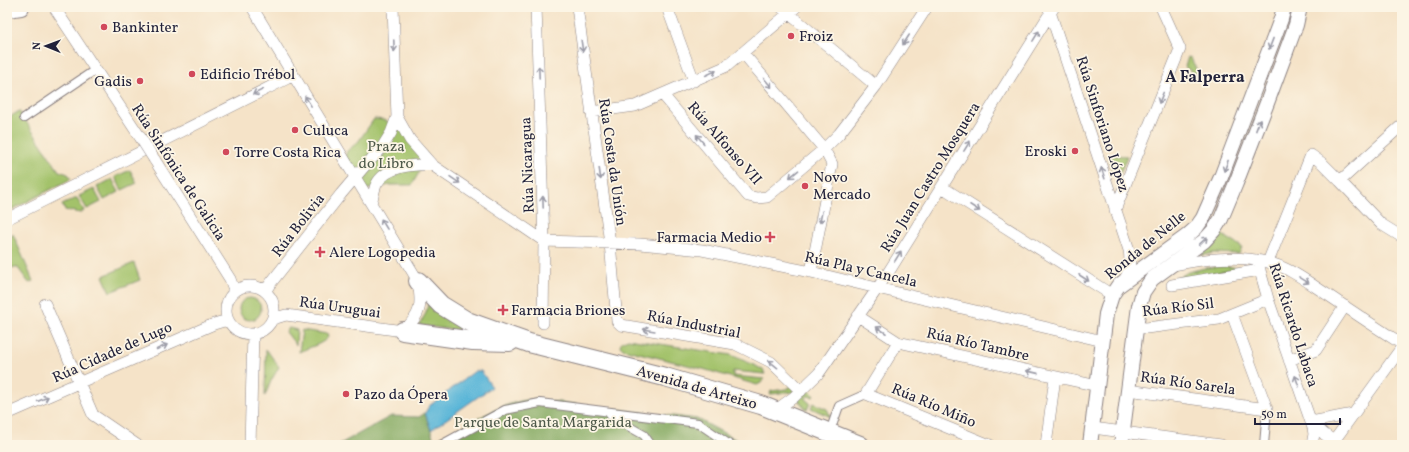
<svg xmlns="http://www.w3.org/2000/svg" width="1409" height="452" font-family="Vollkorn,serif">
<rect width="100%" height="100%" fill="#fcf5e5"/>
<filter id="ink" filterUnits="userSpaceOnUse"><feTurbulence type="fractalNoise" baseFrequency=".025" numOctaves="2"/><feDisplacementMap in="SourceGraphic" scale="8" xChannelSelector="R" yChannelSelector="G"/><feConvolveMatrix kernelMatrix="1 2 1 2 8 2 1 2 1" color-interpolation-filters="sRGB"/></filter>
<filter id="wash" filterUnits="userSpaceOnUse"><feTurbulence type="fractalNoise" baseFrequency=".012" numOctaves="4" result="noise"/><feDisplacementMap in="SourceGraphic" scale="16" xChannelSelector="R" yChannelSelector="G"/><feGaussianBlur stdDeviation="0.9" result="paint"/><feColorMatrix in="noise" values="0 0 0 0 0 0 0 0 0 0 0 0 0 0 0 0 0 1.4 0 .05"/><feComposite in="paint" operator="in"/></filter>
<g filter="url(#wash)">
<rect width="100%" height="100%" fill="#f5e3c8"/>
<path fill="#a3c26a" stroke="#627252" d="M1188,57L1191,58L1198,73L1197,75L1185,67Z
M19,111L59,171L68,174L71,179L7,212V119Z
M374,119C397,119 414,141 428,156L412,185H390L363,190L344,160L347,151L358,142Z
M1107,155L1127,156L1118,178L1114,176Z
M130,170L137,183L122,190L115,177Z
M112,179L119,192L104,200L97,187Z
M94,189L101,202L87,209L79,196Z
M77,198L84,211L80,213L65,210L62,205Z
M13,234L33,281L29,283L18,268L7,267V241Z
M1221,234L1242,247L1239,254L1213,253L1201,256Z
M134,263L140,280L110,292L103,276Z
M1223,266L1240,268L1169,283L1188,272L1205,268Z
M239 309a11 11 0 1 1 22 0a11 11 0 1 1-22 0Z
M428,304L475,333L419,325L426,313Z
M289,328L297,330L296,345L286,332L287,329Z
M302,330L327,334L328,337C324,344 307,348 299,352Z
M628,339L731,355L756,366L763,370L765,374L733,371V376L764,379L761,383L757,385L703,369L623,349L620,346C621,341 623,341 628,339Z
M266,349L279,367L271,381L265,396Z
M791,385L794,392L770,394L771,391L787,389Z
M810,391L814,396L813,397L808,396L806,397V400L810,403L807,410L798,400L801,396Z
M813,403L827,409L831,417L811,408Z"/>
<path fill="#82a85e" stroke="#52654c" d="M533,399L698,419L746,445H338L391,416L419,417L425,413L434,440C444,435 455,431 465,425C489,413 506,402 533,399Z"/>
<path fill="#5ab6d8" stroke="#3e6c8a" d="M475,371H481L492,387L431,430L425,413L429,406Z"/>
</g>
<g filter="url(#ink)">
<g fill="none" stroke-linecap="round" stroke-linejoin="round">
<defs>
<path id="pedestrian" d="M24,118L95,70
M608,412L612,417L644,435L651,445
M833,423L839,406L866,394
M441,445L505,410L540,403L698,423L730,445
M1264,445L1267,409"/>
<path id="minor" d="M54,7L140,137
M252,7L418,281C422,305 422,314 403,331L286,315L273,319
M393,7L397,117L410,140L432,165L544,241L640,244L702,250L811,272L877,288L1103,341
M536,7L544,241L543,323
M577,7L610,243L617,321L621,325L735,344L771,362L801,391
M667,7L694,81
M781,7L876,86
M1049,9L1129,250C1131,261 1130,272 1123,282
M743,53L824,149L832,164L811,272
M663,95L748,196L757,198L767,197L824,149L839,134L876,86L927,7
M591,112L635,106L727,66L796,7
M154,159L230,279L233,287V293
M1340,181L1402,125
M942,187L1112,295
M371,203C373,197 374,190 376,185C385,166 414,164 432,165
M1115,210L1180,49L1161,7
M7,219L288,78L293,77
M1257,260L1268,299L1313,428L1314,434L1312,445
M1268,262L1311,155L1322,163L1340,181L1381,224L1402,237
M1173,265C1204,259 1236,255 1267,262C1289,267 1309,283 1328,295C1353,312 1377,328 1402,344
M1172,285L1260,270
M226 310a24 24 0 1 1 48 0a24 24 0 1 1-48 0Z
M262,289L268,287L270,284L341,194L363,168L381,149L391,133L397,117
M45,304L93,415L137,445
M858,316L898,342L1098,386
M1136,327L1146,328L1219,319L1268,299
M898,342L866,394L990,445
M1289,360L1316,350L1345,306
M1128,390L1267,409L1232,314
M776,410L794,397L819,373L888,273L1054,7
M7,414L214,324L224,321L229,322
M1311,422L1353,414
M1311,422L1324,434L1339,445
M1093,428L1221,445
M250,445L253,334
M1046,445L1055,377
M1331,445L1402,347"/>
<path id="tertiary" d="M1090,445L1106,314L1112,295L1118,286L1187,236L1196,228L1203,218L1221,177L1281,19L1284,7
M1121,445L1139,306L1143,292L1152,279L1204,241L1214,230L1221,219L1236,183L1267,103L1296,25L1300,7"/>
<path id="secondary" d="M7,9L21,7"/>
<path id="primary" d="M418,281L441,305L467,321L529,343L665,377L761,405L860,445
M403,331L473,341L510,342"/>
</defs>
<use href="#pedestrian" stroke="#8c8282" stroke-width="10"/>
<use href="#minor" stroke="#8c8282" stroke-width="12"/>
<use href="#tertiary" stroke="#8c8282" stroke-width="16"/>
<use href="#secondary" stroke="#8c8282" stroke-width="18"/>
<use href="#primary" stroke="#8c8282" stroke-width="20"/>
<use href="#pedestrian" stroke="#fff" stroke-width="8"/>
<use href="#minor" stroke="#fff" stroke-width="11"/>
<use href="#tertiary" stroke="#fff" stroke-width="14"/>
<use href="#secondary" stroke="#fff" stroke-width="16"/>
<use href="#primary" stroke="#fff" stroke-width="18"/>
<defs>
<path id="minor-bridge" d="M140,137L154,159"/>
</defs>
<use href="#minor-bridge" stroke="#8c8282" stroke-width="12" stroke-linecap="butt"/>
<use href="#minor-bridge" stroke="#fff" stroke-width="11"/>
</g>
<defs><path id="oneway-shaft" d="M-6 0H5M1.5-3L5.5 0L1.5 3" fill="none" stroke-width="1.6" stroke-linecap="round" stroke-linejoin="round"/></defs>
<g stroke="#9c9ca7">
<use href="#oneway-shaft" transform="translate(1036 36) rotate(-58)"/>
<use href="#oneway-shaft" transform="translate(906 40) rotate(123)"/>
<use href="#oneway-shaft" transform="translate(1271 44) rotate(111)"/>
<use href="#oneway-shaft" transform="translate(394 46) rotate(88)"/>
<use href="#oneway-shaft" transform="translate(582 46) rotate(82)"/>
<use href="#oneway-shaft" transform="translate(539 72) rotate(-92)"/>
<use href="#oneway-shaft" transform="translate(711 73) rotate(-25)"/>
<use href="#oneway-shaft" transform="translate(768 83) rotate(50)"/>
<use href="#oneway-shaft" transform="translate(258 92) rotate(154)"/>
<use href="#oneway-shaft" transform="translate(1161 98) rotate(112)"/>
<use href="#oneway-shaft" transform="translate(308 101) rotate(-122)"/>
<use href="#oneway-shaft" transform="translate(1258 125) rotate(-69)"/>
<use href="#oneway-shaft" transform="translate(700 139) rotate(-130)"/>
<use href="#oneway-shaft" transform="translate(967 146) rotate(-58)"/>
<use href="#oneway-shaft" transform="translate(1226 166) rotate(111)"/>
<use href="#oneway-shaft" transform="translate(1103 173) rotate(-108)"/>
<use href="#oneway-shaft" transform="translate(600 174) rotate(82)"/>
<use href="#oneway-shaft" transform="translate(794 174) rotate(140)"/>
<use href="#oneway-shaft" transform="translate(455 180) rotate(34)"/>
<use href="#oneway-shaft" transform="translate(543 202) rotate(-92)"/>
<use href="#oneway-shaft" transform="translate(975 208) rotate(33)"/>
<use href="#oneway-shaft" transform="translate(821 217) rotate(101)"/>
<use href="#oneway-shaft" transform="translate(384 224) rotate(-121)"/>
<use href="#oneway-shaft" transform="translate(1203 241) rotate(-44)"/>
<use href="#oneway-shaft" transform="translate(898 256) rotate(-58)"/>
<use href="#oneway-shaft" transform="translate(1084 278) rotate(33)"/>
<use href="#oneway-shaft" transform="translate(1304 280) rotate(32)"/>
<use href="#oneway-shaft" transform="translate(649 330) rotate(-171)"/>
<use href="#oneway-shaft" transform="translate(881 330) rotate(-147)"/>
<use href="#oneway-shaft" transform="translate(162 347) rotate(-24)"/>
<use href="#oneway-shaft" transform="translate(773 364) rotate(-141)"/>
<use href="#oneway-shaft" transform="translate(1032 372) rotate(-167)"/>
<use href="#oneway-shaft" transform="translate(1297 381) rotate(-109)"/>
<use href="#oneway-shaft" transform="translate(43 399) rotate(-24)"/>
</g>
</g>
<g fill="#d1495b" stroke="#fcf5e5" stroke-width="1.5">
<circle cx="104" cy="27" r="4"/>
<circle cx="791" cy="36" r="4"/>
<circle cx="192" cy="74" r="4"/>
<circle cx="140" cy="81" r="4"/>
<circle cx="295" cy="130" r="4"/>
<circle cx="1075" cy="151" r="4"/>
<circle cx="226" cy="152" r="4"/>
<circle cx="805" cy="186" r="4"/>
<path d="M768 231h4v4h4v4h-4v4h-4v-4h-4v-4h4z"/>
<path d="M318 246h4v4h4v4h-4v4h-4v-4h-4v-4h4z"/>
<path d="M501 304h4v4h4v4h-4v4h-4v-4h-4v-4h4z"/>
<circle cx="346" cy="394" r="4"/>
</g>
<g text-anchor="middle" stroke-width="3.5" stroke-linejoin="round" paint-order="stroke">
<g font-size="15" fill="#22223b" stroke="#fcf5e5" text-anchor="start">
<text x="112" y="32">Bankinter</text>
<text x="799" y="41">Froiz</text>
<text x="200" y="79">Edificio Trébol</text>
<text x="132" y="86" text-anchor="end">Gadis</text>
<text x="303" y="135">Culuca</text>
<text x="1067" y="156" text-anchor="end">Eroski</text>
<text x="234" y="157">Torre Costa Rica</text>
<text x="813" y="182">Novo<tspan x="813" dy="17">Mercado</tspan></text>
<text x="762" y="242" text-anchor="end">Farmacia Medio</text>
<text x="329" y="257">Alere Logopedia</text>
<text x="511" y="315">Farmacia Briones</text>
<text x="354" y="399">Pazo da Ópera</text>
</g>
<g font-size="15" fill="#22223b" stroke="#fcf5e5">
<text transform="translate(1103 124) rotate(72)" y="5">Rúa Sinforiano López</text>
<text transform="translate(725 143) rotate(49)" y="5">Rúa Alfonso VII</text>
<text transform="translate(613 162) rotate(82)" y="5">Rúa Costa da Unión</text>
<text transform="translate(527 165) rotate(-92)" y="5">Rúa Nicaragua</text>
<text transform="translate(179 172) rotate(57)" y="5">Rúa Sinfónica de Galicia</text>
<text transform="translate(930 177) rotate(-58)" y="5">Rúa Juan Castro Mosquera</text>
<text transform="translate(298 225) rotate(-52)" y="5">Rúa Bolivia</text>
<text transform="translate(1145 245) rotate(-39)" y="5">Ronda de Nelle</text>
<text transform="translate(861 269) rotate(13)" y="5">Rúa Pla y Cancela</text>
<text transform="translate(340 307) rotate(8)" y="5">Rúa Uruguai</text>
<text transform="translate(1178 307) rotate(-7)" y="5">Rúa Río Sil</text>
<text transform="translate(694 324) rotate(11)" y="5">Rúa Industrial</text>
<text transform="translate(1294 325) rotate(72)" y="5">Rúa Ricardo Labaca</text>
<text transform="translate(978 344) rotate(13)" y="5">Rúa Río Tambre</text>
<text transform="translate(112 352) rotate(-24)" y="5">Rúa Cidade de Lugo</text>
<text transform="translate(1188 383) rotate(8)" y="5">Rúa Río Sarela</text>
<text transform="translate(697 387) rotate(16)" y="5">Avenida de Arteixo</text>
<text transform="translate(934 405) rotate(23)" y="5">Rúa Río Miño</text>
</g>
<g font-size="15" fill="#4f5a4b" stroke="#fcf5e5">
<text x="386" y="151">Praza<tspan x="386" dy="17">do Libro</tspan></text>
<text x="543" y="427">Parque de Santa Margarida</text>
</g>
<g font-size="16" font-weight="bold" fill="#22223b" stroke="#fcf5e5">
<text x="1205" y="82">A Falperra</text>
</g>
</g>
<rect width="1409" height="452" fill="none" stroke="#fcf5e5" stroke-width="24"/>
<g transform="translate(46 46) rotate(271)" stroke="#fcf5e5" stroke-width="3" paint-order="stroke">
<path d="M0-3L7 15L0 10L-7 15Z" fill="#22223b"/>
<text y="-6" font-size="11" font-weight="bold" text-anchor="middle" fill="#22223b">N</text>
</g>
<path d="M1255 418v6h85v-6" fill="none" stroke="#22223b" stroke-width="2"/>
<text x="1261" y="418" font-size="12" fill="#22223b" stroke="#fcf5e5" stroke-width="3" paint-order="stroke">50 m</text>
</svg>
